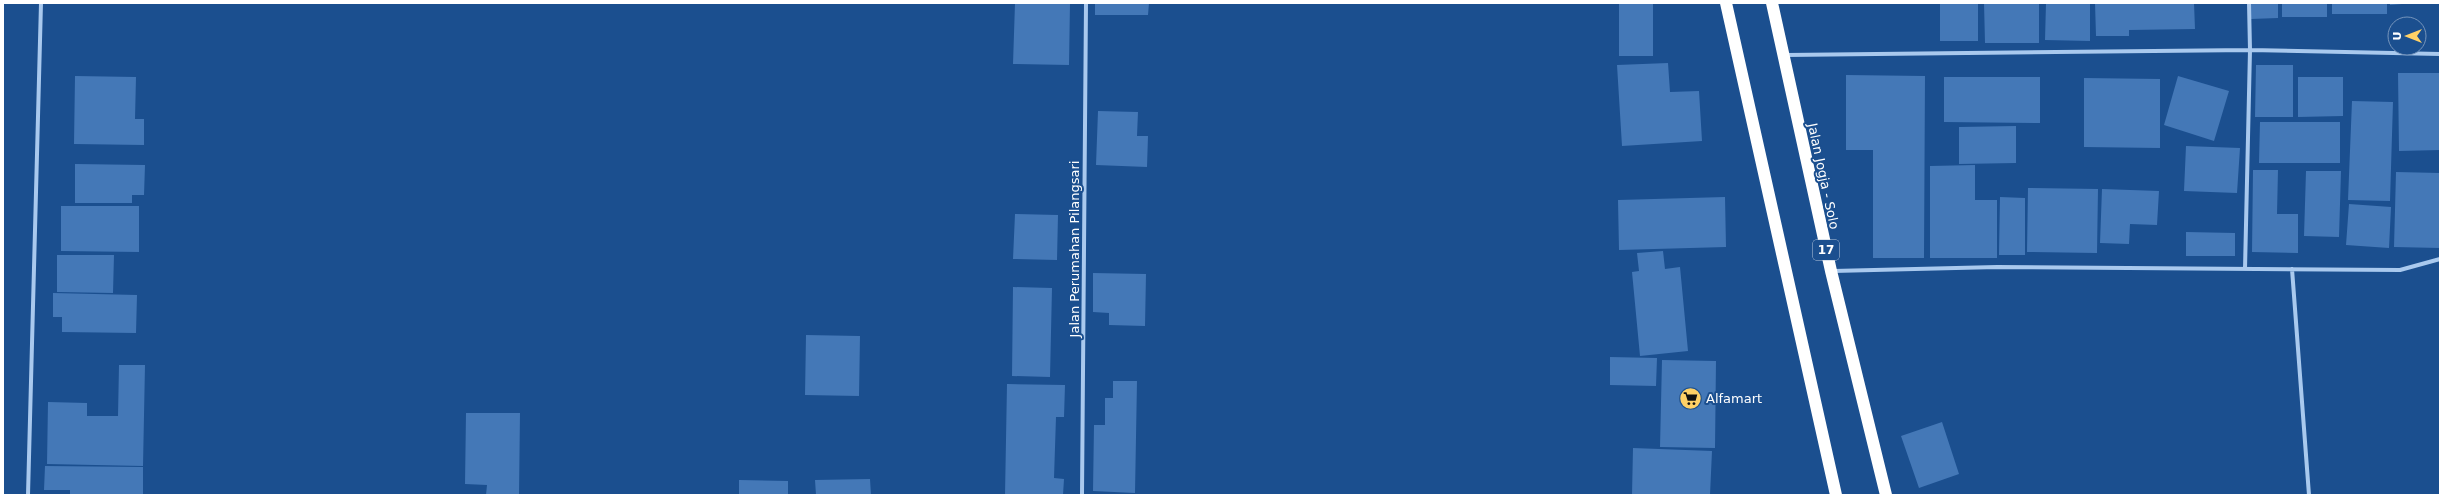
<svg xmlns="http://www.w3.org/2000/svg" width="2443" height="498" font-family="'DejaVu Sans',sans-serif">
<rect width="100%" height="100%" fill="#1b4f8f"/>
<path fill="#4478b7" d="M1015,3H1070L1069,65L1013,64Z
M1095,3H1149L1148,15H1095Z
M1619,3H1653V56H1619Z
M1940,3H1978V41H1940Z
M1984,3H2039V43H1985Z
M2046,3H2090V41L2045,40Z
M2095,3H2194L2195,29L2129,30V36H2096Z
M2251,3H2278V18L2251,19Z
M2282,3H2327V17H2282Z
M2332,3H2387V14H2332Z
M2390,3H2402V4L2390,5Z
M1668,63L1670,92L1699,91L1702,141L1622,146L1617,65Z
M2256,65H2293V117H2255Z
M2398,73H2440V150L2399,151Z
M1846,75L1925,76L1924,258H1873V150H1846Z
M75,76L136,77L135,119H144V145L74,144Z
M2178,76L2229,91L2214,141L2164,125Z
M1944,77H2040V123L1944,122Z
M2298,77H2343V116L2298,117Z
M2084,78L2160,79V148L2084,147Z
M2352,101L2393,102L2390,201L2348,200Z
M1098,111L1138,112L1137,136H1148L1147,167L1096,165Z
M2260,122H2340V163H2259Z
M2016,126V163L1959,164V127Z
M2186,146L2240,148L2237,193L2184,191Z
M75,164L145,165L144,195H132V203H75Z
M1975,165V200H1997V258H1930V166Z
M2253,170H2278L2277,214H2298V253L2252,252Z
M2306,171H2341L2339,237L2304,236Z
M2396,172L2440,173V248L2394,247Z
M2028,188L2098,189L2097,253L2027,252Z
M2102,189L2159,191L2157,225L2130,224L2129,244L2100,243Z
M1725,197L1726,247L1619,250L1618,200Z
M2000,197L2025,198V255H1999Z
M2349,204L2391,207L2389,248L2346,245Z
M61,206H139V252L61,251Z
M1015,214L1058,215L1057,260L1013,259Z
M2186,232L2235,233V256H2186Z
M1663,251L1665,269L1680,267L1688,351L1640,356L1632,272L1639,271L1637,253Z
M57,255H114L113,293L57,292Z
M1093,273L1146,274L1145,326L1109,325V313L1093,312Z
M1013,287L1052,288L1050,377L1012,376Z
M53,293L137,295L136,333L62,332V317H53Z
M806,335L860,336L859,396L805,395Z
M1610,357L1657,358L1656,386L1610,385Z
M1662,360L1716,361L1715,448L1660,447Z
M119,365H145L143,466L47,464L48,402L87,403V416H118Z
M1113,381H1137L1135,493L1093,491L1094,425H1105V398H1113Z
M1007,384L1065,385L1064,417H1056L1054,478L1064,479L1063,495H1005Z
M466,413H520L519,495H486L487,485L465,484Z
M1942,422L1959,474L1919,488L1901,436Z
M1633,448L1712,451L1710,495H1632Z
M45,466L143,467V495H70V490H44Z
M870,479L871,495H816L815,480Z
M739,480L788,481V495H739Z"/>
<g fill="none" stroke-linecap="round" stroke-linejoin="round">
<path stroke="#a9c9ee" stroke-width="4" d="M1786,55L2250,50L2440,54
M2245,269L2250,50L2249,3
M2292,269L2309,495
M1833,271L1997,267L2400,270L2440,259
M28,495L41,3
M1082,495L1086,3"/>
<path stroke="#fff" stroke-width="12" d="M1726,3L1836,495
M1772,3L1831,271L1886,495"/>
</g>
<defs>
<symbol id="supermarket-disc" viewBox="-11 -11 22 22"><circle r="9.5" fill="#ffd166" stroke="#1b4f8f"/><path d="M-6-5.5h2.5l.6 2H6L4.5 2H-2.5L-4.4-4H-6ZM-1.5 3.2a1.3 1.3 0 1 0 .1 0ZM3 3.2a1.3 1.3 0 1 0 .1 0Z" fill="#111"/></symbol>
</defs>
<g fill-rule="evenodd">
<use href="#supermarket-disc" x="1678" y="386" width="25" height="25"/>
</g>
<g text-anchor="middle" stroke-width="4" stroke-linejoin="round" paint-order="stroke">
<rect fill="#1b4f8f" stroke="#bbcadd" stroke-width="1" x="1813" y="240" width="26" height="20" rx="3"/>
<g font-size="12" font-weight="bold" fill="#fff">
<text x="1826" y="254">17</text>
</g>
<g font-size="13" fill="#fff" stroke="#1b4f8f">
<text transform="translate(1824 176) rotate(78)" y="5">Jalan Jogja - Solo</text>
<text transform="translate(1074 249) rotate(-90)" y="5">Jalan Perumahan Pilangsari</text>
</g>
<g font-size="13" fill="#fff" stroke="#1b4f8f" text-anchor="start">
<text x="1706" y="403">Alfamart</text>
</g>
</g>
<rect width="2443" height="498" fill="none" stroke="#ffffff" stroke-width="8"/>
<g transform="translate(2407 36) rotate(270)"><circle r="19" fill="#1b4f8f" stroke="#7695bc"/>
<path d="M0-3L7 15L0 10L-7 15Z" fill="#ffd166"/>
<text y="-6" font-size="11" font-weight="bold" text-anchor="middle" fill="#ffffff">U</text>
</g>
</svg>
